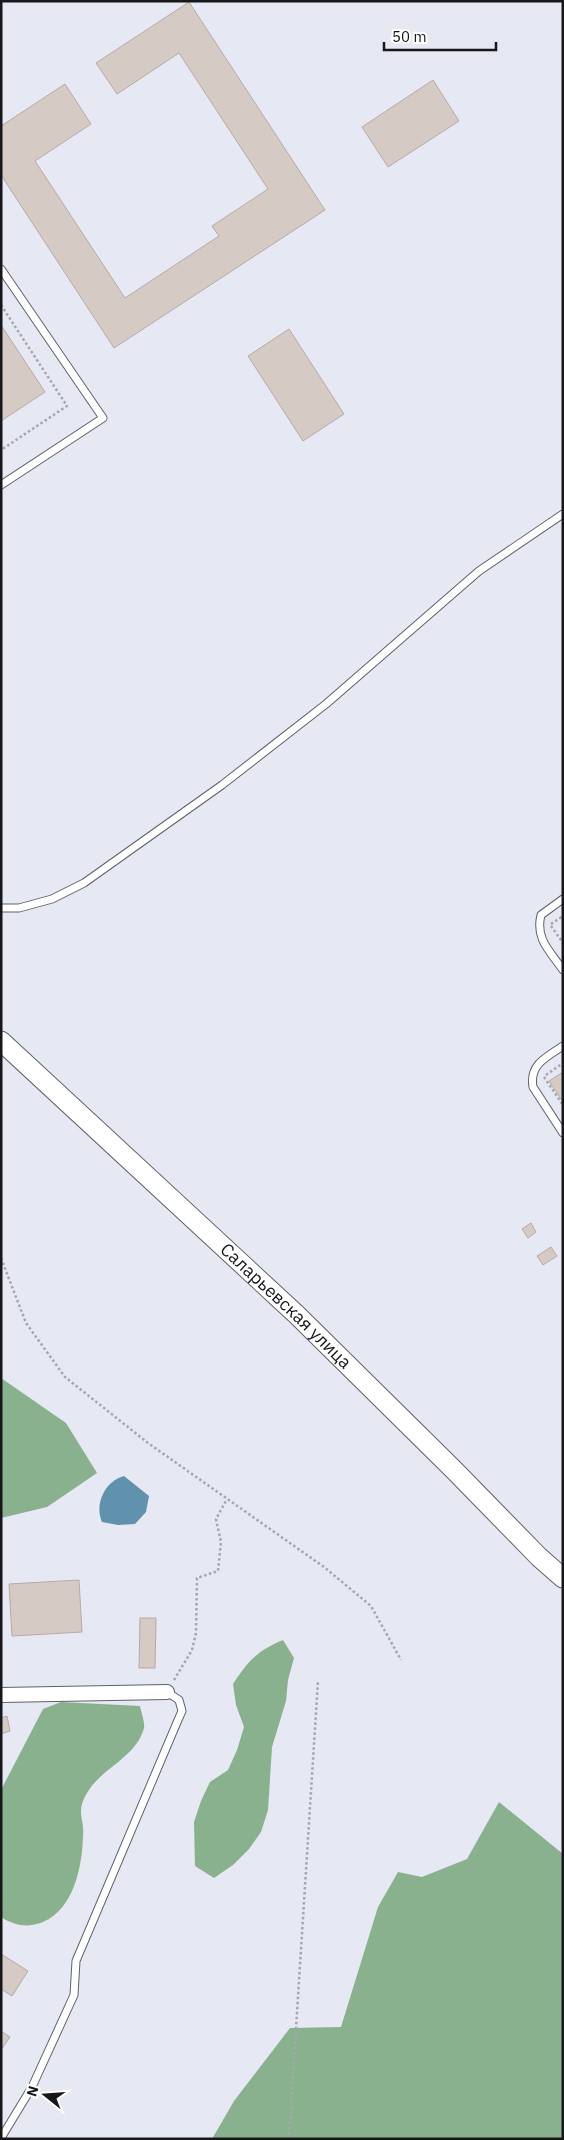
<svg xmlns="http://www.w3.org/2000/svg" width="564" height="2140" font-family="'IBM Plex Sans',sans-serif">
<rect width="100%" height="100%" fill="#e6e8f3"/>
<path fill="#89b18e" d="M1,1378L66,1423L97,1473L47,1507L1,1518Z
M283,1640L294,1658L288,1680L286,1701L272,1747L268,1810L261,1832L249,1849L233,1865L214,1878L195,1866L194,1822L201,1801L210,1782L228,1770L237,1750L244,1727L236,1705L233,1684C249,1660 257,1651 283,1640Z
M61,1702L140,1706C141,1712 145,1722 144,1728C136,1758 101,1768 87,1793C75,1813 85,1819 83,1837C82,1866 74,1909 43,1922C28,1928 15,1926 1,1917V1790L43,1709Z
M499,1802L563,1854V2139H212L234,2101L290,2028L341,2027L378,1907L398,1872L422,1877L467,1859Z"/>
<path fill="#6092ad" d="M124,1476L149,1496L146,1512L135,1524L118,1525L102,1522C94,1504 105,1481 124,1476Z"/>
<path fill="#d5cbc4" stroke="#b6aba5" d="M189,2L325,210L114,348L1,175V126L65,84L91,124L35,161L125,298L219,236L212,226L268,189L179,53L117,94L96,63Z
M433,80L459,121L388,167L362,127Z
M1,325L45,392L1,421Z
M289,329L344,414L303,441L248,356Z
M563,1072V1102L549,1081Z
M531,1223L536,1232L528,1238L522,1229Z
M551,1247L557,1256L543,1265L537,1256Z
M79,1580L82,1632L12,1636L9,1584Z
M140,1618H156L155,1668H139Z
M7,1716L10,1731L1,1734V1718Z
M1,1954L28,1971L12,1996L1,1989Z
M1,2031L10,2037L1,2050Z"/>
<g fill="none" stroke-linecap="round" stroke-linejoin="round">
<defs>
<path id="lane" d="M1,269L103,418L1,485
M563,899L541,915C535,939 550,951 563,970
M1,908H19L52,899L84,883L222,785L326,704L479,571L563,514
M563,1046C546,1057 529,1065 533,1087L563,1133
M1,2138L32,2087L74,1995L76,1961L178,1720L182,1711L179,1700L167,1692"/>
<path id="street" d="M1,1695L167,1692"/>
<g id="secondary">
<path id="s1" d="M1,1041L297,1315L453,1469L539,1557L563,1578"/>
</g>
</defs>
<use href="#lane" stroke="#60616b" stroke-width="9"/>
<use href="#street" stroke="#60616b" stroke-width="16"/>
<use href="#secondary" stroke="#60616b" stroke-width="21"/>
<path stroke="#a5a6af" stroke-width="2.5" stroke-dasharray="2.5 2.5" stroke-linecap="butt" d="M1,305L67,406L1,450
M551,924L563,916
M551,926L563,943
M546,1075L563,1063
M544,1077L563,1105
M1,1258L26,1323L65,1377L148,1443L324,1567L371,1606L401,1660
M174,1680L192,1650L196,1633L197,1578L218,1571L221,1542L216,1519L227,1499
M289,2139L318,1681"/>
<use href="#lane" stroke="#fff" stroke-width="7"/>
<use href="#street" stroke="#fff" stroke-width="14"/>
<use href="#secondary" stroke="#fff" stroke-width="19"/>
</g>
<g text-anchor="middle" stroke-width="5" stroke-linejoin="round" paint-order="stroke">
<g font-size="18" fill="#17171b" stroke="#fff">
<text dy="6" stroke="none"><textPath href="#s1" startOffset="389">Саларьевская улица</textPath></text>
</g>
</g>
<rect width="564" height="2140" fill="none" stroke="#17171b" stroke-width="5"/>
<g transform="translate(45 2095) rotate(287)" stroke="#ffffff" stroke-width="4" paint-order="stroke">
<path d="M0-4L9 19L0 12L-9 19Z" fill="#17171b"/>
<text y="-8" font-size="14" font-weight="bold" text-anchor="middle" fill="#17171b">N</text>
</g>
<path d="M384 42v8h112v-8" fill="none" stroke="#17171b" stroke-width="2.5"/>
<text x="392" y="42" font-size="15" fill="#17171b" stroke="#ffffff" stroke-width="4" paint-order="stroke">50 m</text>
</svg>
